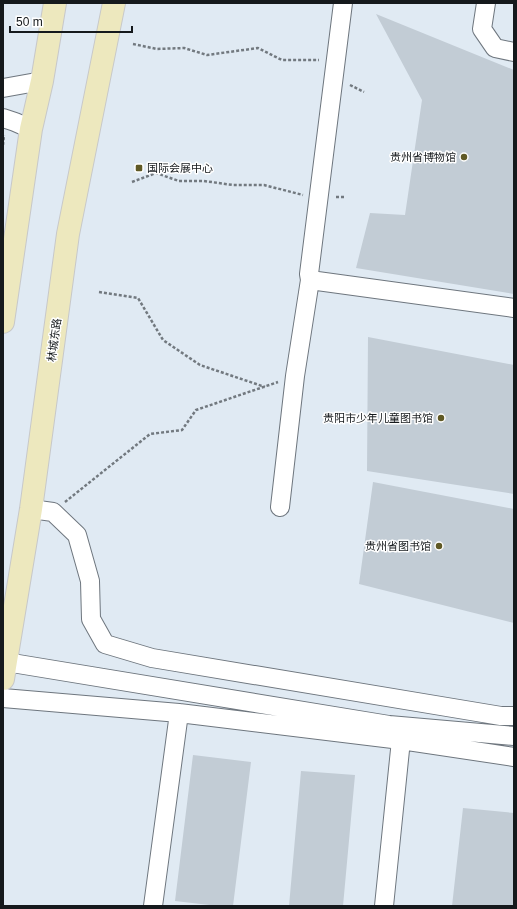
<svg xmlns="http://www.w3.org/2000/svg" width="517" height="909" font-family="Helvetica,'Noto Sans SC',sans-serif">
<rect width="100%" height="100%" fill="#e0eaf3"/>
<path fill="#c2ccd5" d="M376,14L514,70V294L356,268L370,213L405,215L422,100Z
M368,337L514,365V494L367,471Z
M373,482L514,509V623L359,584Z
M193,755L251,762L233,906H218L175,901Z
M301,771L355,775L343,906H289Z
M463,808L514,813V906H452Z"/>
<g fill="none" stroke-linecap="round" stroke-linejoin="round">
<defs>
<path id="minor" d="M486,3L482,29L495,48L514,52
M3,88L42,81
M3,118L15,122L31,129
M310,280L514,308
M280,507L295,376L310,280L309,274L343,3
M31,509L53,512L77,535L90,581L91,619L105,644L152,658L501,716H514
M6,662L389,725L514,736
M3,698L179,713L401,740L514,757
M153,906L179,713
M384,906L401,740"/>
<path id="major" d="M3,322L31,129L42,81L55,3
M3,679L31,509L68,234L114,3"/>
</defs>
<use href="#minor" stroke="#6e767e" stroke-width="20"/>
<use href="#major" stroke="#c7c8c9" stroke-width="24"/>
<path stroke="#72797f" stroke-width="2.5" stroke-dasharray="3 2" stroke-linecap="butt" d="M133,44L157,49L184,48L207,55L258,48L282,60H319
M350,85L364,92
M3,145L4,135
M132,182L156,173L179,181H204L233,185H264L303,195
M336,197H345
M99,292L138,298L163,340L200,365L265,387
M65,502L150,434L182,430L196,410L278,382"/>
<use href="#minor" stroke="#fff" stroke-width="18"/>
<use href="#major" stroke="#ede8be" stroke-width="22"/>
</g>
<g fill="#5f5925" stroke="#fff" stroke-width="1.5">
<circle cx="464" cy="157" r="4"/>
<rect x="135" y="164" width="8" height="8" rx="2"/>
<circle cx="441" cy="418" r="4"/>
<circle cx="439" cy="546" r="4"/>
</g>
<g text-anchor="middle" stroke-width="3" stroke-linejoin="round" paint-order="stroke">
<g font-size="11" fill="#15191c" stroke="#fff" text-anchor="end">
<text x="456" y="161">贵州省博物馆</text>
<text x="147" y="172" text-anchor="start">国际会展中心</text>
<text x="433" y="422">贵阳市少年儿童图书馆</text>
<text x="431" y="550">贵州省图书馆</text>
</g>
<g font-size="11" fill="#15191c" stroke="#fff">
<text transform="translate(54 340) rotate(-82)" y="4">林城东路</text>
</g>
</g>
<rect width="517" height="909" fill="none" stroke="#15191c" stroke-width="8"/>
<path d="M10 26v6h122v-6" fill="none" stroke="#15191c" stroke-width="2"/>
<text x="16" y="26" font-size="12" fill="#15191c" stroke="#ffffff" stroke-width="3" paint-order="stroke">50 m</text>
</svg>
